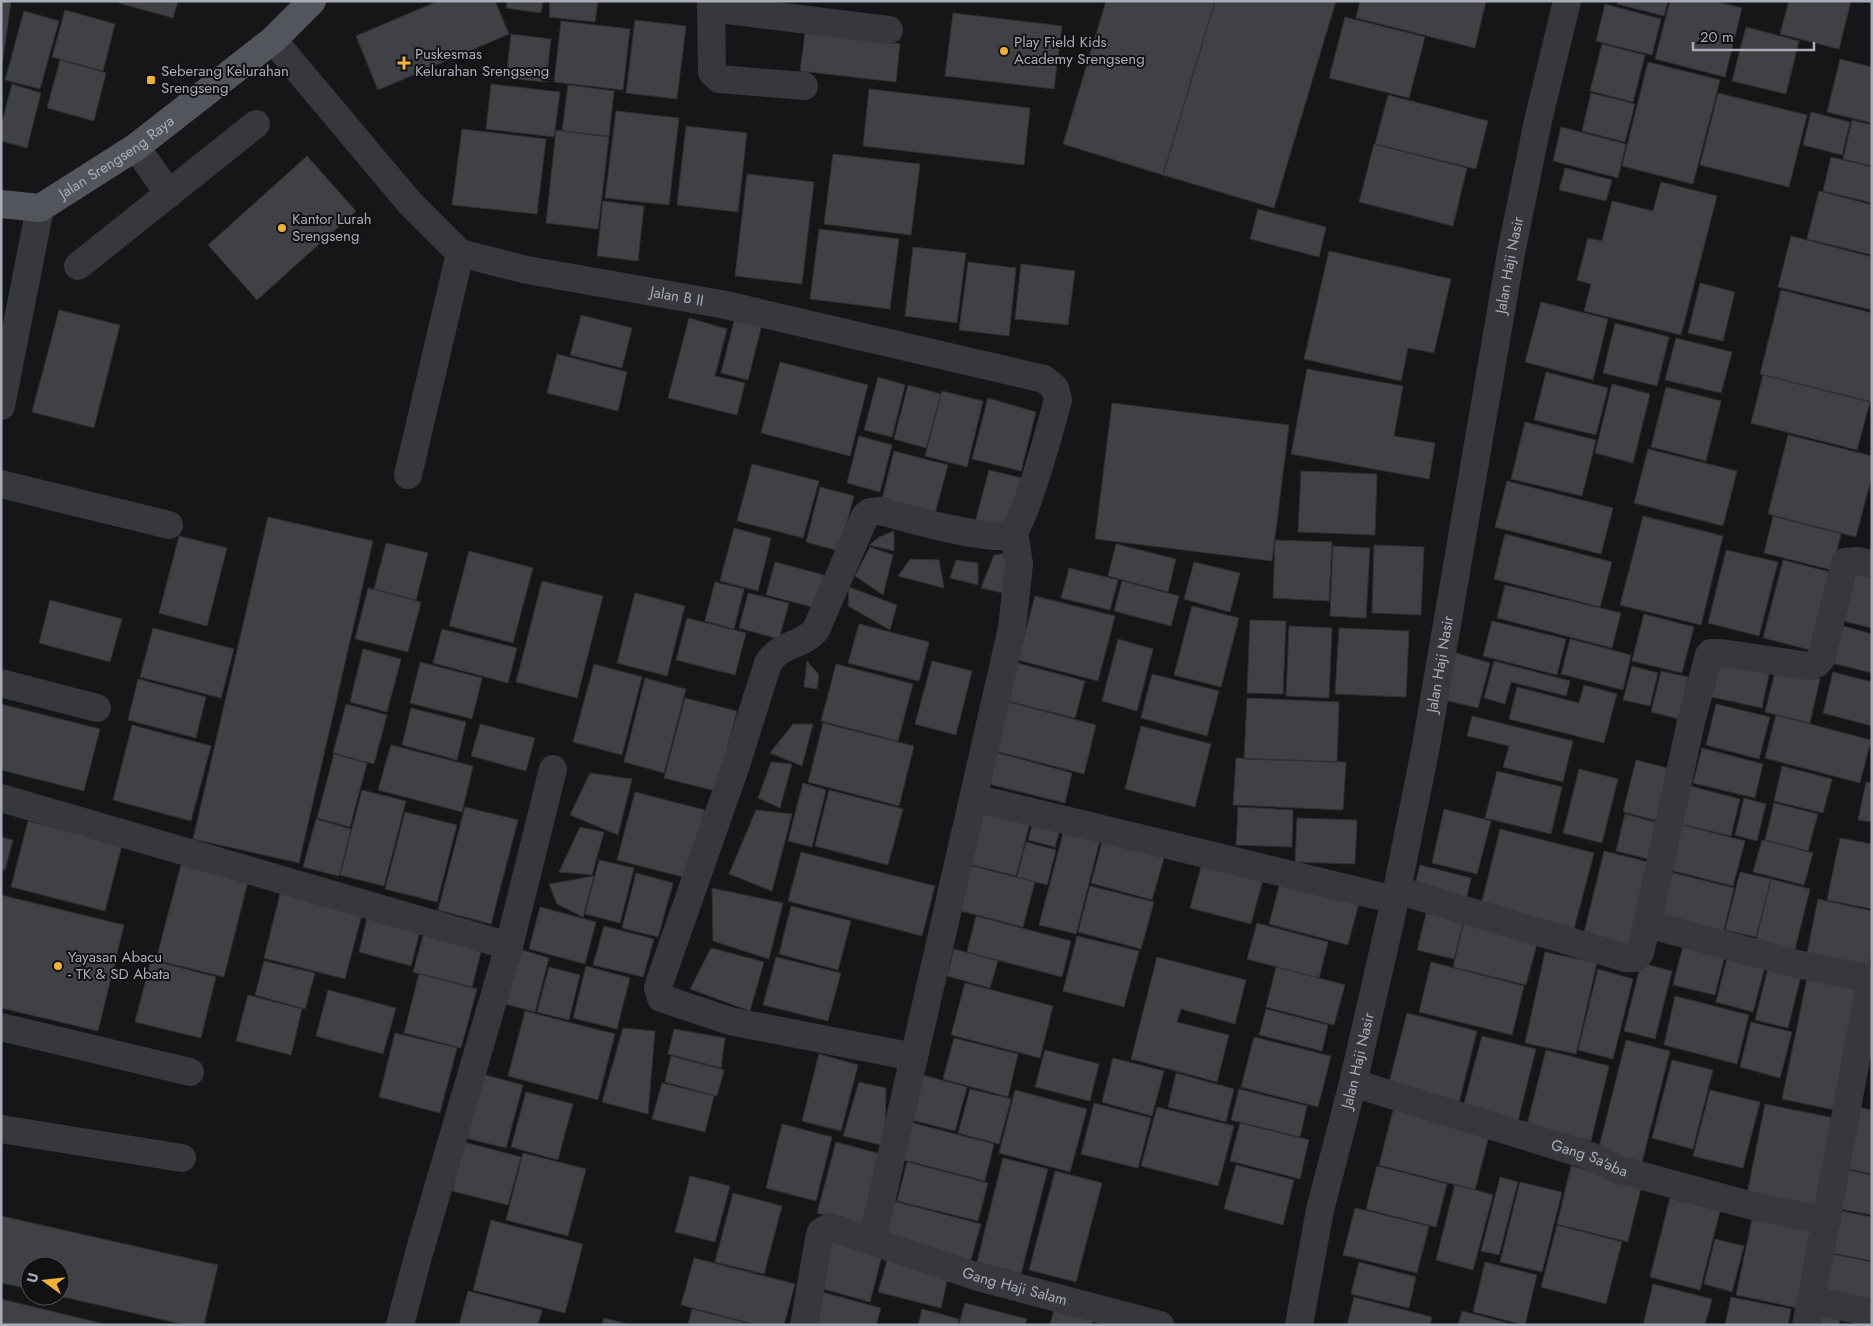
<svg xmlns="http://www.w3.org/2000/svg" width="1873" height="1326" font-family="Jost,sans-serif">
<rect width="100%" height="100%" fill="#161618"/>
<path fill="#404145" stroke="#303034" d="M1,1H11L1,74Z
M119,1H178L173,18L119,3Z
M438,1H495L509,34L378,90L356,36Z
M507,1H543L541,13L506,8Z
M550,1H598L595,22L549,17Z
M1106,1H1215L1163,175L1063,144Z
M1215,1H1336L1274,208L1163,175Z
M1360,1H1486L1475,48L1356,18Z
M1618,1H1668L1664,16L1617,4Z
M1670,1H1714L1742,8L1725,77L1655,59Z
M1789,1H1851L1839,49L1780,34Z
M1605,4L1661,19L1652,55L1596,41Z
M65,10L115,24L103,71L52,57Z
M24,11L59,21L40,89L5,80Z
M953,13L1062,26L1054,89L945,76Z
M1345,17L1425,37L1409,98L1329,78Z
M635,20L686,26L677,99L626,93Z
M561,21L630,29L623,90L554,82Z
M1746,27L1799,41L1786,94L1732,81Z
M805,33L900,44L896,82L800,71Z
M511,34L551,39L546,82L506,78Z
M1602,44L1645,55L1633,102L1590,91Z
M1840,59L1872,67V123L1827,112Z
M60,60L106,73L94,121L47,108Z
M1648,62L1720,80L1693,184L1622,166Z
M12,84L41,93L27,148L1,141V126Z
M491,84L560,92L554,137L486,129Z
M568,85L614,91L609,136L562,131Z
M869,89L1030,108L1024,165L863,146Z
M1591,93L1635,104L1625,142L1582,131Z
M1718,93L1807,115L1789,187L1700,165Z
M1388,95L1488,121L1476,169L1375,144Z
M616,111L679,118L669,205L605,198Z
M1811,112L1850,122L1842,155L1803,145Z
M1852,120L1872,125V166L1843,159Z
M686,126L747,133L738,212L677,205Z
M1561,127L1626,144L1618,178L1553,161Z
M462,129L546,139L537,214L452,205Z
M556,130L609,137L598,229L546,223Z
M1374,144L1467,168L1453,226L1359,202Z
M833,154L920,164L911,235L824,224Z
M307,156L356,211L257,300L208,245Z
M1831,157L1872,167V203L1823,191Z
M1565,168L1612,180L1606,201L1559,190Z
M747,174L814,182L802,284L735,276Z
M1661,182L1717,196L1681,335L1584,311L1591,284L1577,280L1588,238L1602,241L1612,201L1653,211Z
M1819,191L1872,205V255L1807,239Z
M603,201L644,206L638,261L597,256Z
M1258,209L1326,227L1319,257L1250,239Z
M819,229L899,239L890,309L810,299Z
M1791,236L1872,257V310L1778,287Z
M913,247L966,253L957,323L905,316Z
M1329,251L1451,279L1434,353L1408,348L1401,381L1304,359Z
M968,262L1016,268L1009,336L959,330Z
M1021,264L1075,271L1068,325L1015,319Z
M1700,283L1735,292L1723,341L1688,333Z
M1781,290L1872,313V402L1760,374Z
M1541,302L1608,319L1593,380L1525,362Z
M59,310L120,325L94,428L32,412Z
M736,313L763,320L748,380L721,373Z
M581,315L632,328L622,368L570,355Z
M689,318L727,329L715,376L745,383L737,415L668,398Z
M1615,323L1669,337L1657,386L1603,373Z
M1676,338L1732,352L1721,393L1665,380Z
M557,354L627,372L618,411L547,393Z
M780,362L868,385L850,456L761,433Z
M1307,369L1403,386L1394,436L1435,443L1429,479L1291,454Z
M1546,372L1608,388L1596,435L1534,420Z
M1763,375L1870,402L1857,450L1751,423Z
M878,377L905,385L892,437L864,430Z
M1612,384L1650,394L1633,463L1595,453Z
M908,385L941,394L926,448L894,439Z
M1666,387L1721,401L1706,461L1651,447Z
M942,391L983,401L967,467L925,456Z
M988,398L1036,412L1021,471L972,459Z
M1112,403L1289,425L1272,561L1095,539Z
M1525,422L1596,440L1582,496L1511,479Z
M1788,435L1872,456V475L1856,537L1768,514Z
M859,436L892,445L880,492L847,483Z
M1648,449L1737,471L1723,526L1634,503Z
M894,451L948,465L935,513L882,499Z
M752,464L819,481L803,538L737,521Z
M989,470L1026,479L1005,522L974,526Z
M1301,471L1377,474L1375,535L1298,532Z
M1507,481L1613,508L1601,554L1495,527Z
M820,487L854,496L839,551L806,542Z
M1643,516L1723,536L1701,625L1620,605Z
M1773,516L1841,534L1832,570L1764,553Z
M268,517L373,541L299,863L193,839Z
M734,528L771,538L758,591L720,581Z
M894,531V551L869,545L879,537Z
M1505,534L1612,562L1600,607L1494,579Z
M179,536L227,548L207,626L159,613Z
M1275,540L1332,542L1329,601L1273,598Z
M386,543L428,553L416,600L374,589Z
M1116,544L1176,559L1168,592L1108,576Z
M1374,545L1424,547L1421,615L1372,613Z
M1333,546L1370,548L1366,618L1330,616Z
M870,547L893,555L883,595L855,576Z
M1726,550L1778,562L1759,636L1708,623Z
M469,551L533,568L513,643L449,626Z
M1012,552L1003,593L981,588L994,555Z
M910,559L939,560L944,588L898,576Z
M956,560L978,563V585L950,578Z
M1783,560L1834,573L1814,651L1763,638Z
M775,562L824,575L816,608L766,595Z
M1194,562L1240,573L1230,612L1184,599Z
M1845,565L1872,572V628L1832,618Z
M1069,568L1118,580L1110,610L1061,598Z
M542,581L603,596L577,698L516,682Z
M1122,581L1179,596L1171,626L1114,611Z
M715,582L744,589L734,629L705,621Z
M1505,585L1621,613L1612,648L1497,618Z
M849,587L897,605L890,630L848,606Z
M368,588L421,602L408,652L355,639Z
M635,593L685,606L667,676L617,663Z
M748,593L789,603L779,639L739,628Z
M1035,596L1115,616L1098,681L1018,660Z
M50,600L122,619L110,662L39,643Z
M1192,606L1239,618L1221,687L1174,675Z
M1644,614L1694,627L1682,673L1632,661Z
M687,618L746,633L735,675L676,660Z
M1250,620L1286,621L1283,694L1247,693Z
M1492,621L1566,639L1557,675L1483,656Z
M1832,623L1872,634V673L1823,661Z
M859,624L929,642L919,681L848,663Z
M1289,626L1332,628L1329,698L1286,696Z
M153,628L234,649L221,698L140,677Z
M1339,628L1409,631L1406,697L1335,694Z
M442,629L517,648L508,683L433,663Z
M1118,639L1153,649L1137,711L1102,701Z
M1570,639L1631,655L1623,690L1561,674Z
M363,649L401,659L387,712L350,702Z
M1456,653L1490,663L1478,708L1444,700Z
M1716,656L1770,669L1762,708L1707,696Z
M807,661L819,675L817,689L804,687Z
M932,661L972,671L956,735L915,724Z
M1494,661L1570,681L1566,696L1511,682L1505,704L1484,698Z
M420,662L482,678L472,719L410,703Z
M1017,663L1085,681L1075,718L1007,701Z
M594,664L642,677L622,755L573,742Z
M836,664L913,684L898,741L821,721Z
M1632,666L1658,673L1650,706L1623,700Z
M1776,668L1820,679L1810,723L1765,712Z
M1661,671L1688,677L1679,719L1651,712Z
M1833,672L1872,682V726L1823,713Z
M1152,674L1219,691L1207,736L1141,718Z
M645,678L686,689L664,773L624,762Z
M138,679L206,697L196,738L128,720Z
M1584,685L1617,694L1604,743L1509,719L1517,687L1579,703Z
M685,698L737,711L716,791L664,778Z
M1247,698L1339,702L1337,762L1244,759Z
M1008,702L1096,725L1084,774L995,751Z
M1,704L100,729L84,791L1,770Z
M346,704L387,715L374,764L333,753Z
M1716,704L1770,717L1759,759L1706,745Z
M411,708L466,722L457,760L402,745Z
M1776,715L1871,740L1860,783L1765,758Z
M1472,716L1573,741L1563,782L1503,767L1509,746L1467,736Z
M823,723L914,746L899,806L808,782Z
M480,724L535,738L526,771L471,756Z
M793,724H813L802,766L770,753Z
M132,725L211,746L191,821L113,800Z
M1141,726L1211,744L1195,807L1125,789Z
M391,745L473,766L462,812L378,790Z
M1702,748L1763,764L1755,798L1693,783Z
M994,752L1072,773L1065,803L985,783Z
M334,754L367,763L350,827L317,818Z
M1236,758L1346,762L1343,810L1233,805Z
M1636,760L1675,770L1662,822L1623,812Z
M771,762L792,764L780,808L758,798Z
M1782,766L1832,779L1823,813L1774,801Z
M1579,769L1618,779L1602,843L1563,833Z
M1497,771L1562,787L1551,834L1485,818Z
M590,773L632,779L618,835L570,815Z
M1866,782L1872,783V822L1858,820Z
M803,783L826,790L812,847L788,841Z
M1690,786L1740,799L1731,836L1680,824Z
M362,790L406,801L384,886L340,875Z
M829,790L903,809L888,865L815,846Z
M635,792L705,810L687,878L617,860Z
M1744,798L1766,804L1757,841L1735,835Z
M984,803L1032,815L1016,876L969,864Z
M1774,803L1818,814L1808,851L1765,840Z
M465,807L518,820L491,924L438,910Z
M1238,807L1293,810L1292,847L1236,845Z
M1444,809L1491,821L1477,874L1432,863Z
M756,810L792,814L772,891L729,874Z
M405,812L457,825L437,902L385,889Z
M1035,814L1062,821L1055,847L1028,840Z
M1625,814L1666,825L1656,861L1616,851Z
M1297,818L1357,820L1355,864L1295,862Z
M316,819L351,829L339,876L303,867Z
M28,821L122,845L105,911L11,887Z
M1066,822L1102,832L1076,934L1039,925Z
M1682,825L1745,841L1733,886L1670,870Z
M580,827L604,832L592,875L559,872Z
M1500,829L1594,853L1573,933L1480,909Z
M1104,835L1166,851L1152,900L1091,883Z
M1,837L13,840L5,870L1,869Z
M1840,838L1872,844V909L1827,900Z
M1762,840L1813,853L1804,885L1753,872Z
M1026,842L1056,850L1047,885L1017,877Z
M1604,851L1652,863L1629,953L1582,941Z
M801,852L935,886L922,936L788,901Z
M183,857L250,874L224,977L156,960Z
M1203,859L1264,876L1251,924L1190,908Z
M599,860L634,868L620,923L585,914Z
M965,864L1035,882L1023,927L953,909Z
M1420,865L1471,878L1465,905L1413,892Z
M1666,871L1734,888L1722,937L1654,920Z
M1740,872L1771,879L1756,937L1725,930Z
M636,873L673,883L658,937L622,928Z
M1282,875L1361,895L1348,945L1269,924Z
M594,876L583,917L557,904L549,884Z
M1771,879L1810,889L1793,958L1754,948Z
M282,886L364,907L345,979L264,958Z
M1090,886L1154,902L1141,949L1078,932Z
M712,888L783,903L769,959L713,941Z
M1,895L124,925L98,1031L1,1008Z
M1818,899L1872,911V950L1867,976L1805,963Z
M791,906L851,921L838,970L779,954Z
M1428,906L1465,915L1454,959L1417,950Z
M540,907L596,922L585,964L529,949Z
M369,909L422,923L411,966L359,952Z
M976,916L1071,941L1062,977L967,952Z
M1465,918L1539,936L1526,985L1453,967Z
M1257,923L1328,942L1319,978L1247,959Z
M604,926L654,939L643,977L593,965Z
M425,929L483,944L472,987L413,972Z
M1077,936L1139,951L1124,1007L1063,991Z
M1685,938L1727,948L1715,995L1673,985Z
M711,948L764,962L750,1011L690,989Z
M519,949L549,958L535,1012L505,1004Z
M954,949L998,961L990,988L947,976Z
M1545,952L1597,963L1576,1054L1525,1043Z
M776,957L841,973L828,1021L763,1005Z
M1157,957L1246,980L1235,1024L1181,1009L1177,1022L1229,1035L1217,1082L1131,1059Z
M1727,958L1765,967L1753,1012L1716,1002Z
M151,960L216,977L201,1038L135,1022Z
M264,961L315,973L305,1009L255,995Z
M1431,962L1524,986L1512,1035L1419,1012Z
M1641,963L1672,971L1655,1039L1624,1031Z
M1769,964L1802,972L1788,1028L1755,1020Z
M586,966L630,978L617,1029L573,1018Z
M549,967L580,975L569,1020L537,1012Z
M1276,967L1345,985L1334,1025L1266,1007Z
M1598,969L1633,979L1613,1059L1578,1050Z
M1809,969L1862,979L1835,1110L1782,1099Z
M419,974L477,989L461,1048L404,1033Z
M965,983L1053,1006L1040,1058L951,1035Z
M328,990L396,1008L383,1054L316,1036Z
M248,995L302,1009L291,1055L236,1041Z
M1675,996L1749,1015L1737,1064L1664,1045Z
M1266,1009L1328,1025L1322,1051L1259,1035Z
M525,1011L615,1034L598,1100L508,1076Z
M1407,1013L1477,1031L1459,1103L1388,1086Z
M1751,1022L1792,1032L1780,1078L1740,1067Z
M623,1028L655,1031L648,1114L602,1102Z
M674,1029L725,1038L721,1068L668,1054Z
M395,1033L457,1048L440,1113L379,1097Z
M1482,1036L1536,1049L1518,1121L1463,1107Z
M1254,1037L1331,1056L1318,1107L1241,1087Z
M954,1038L1018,1054L1008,1097L943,1079Z
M1626,1040L1670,1051L1642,1162L1598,1151Z
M1045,1050L1099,1064L1090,1101L1035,1087Z
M1546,1050L1609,1066L1591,1141L1527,1125Z
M819,1054L858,1065L841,1131L802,1121Z
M671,1056L724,1070L717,1096L665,1082Z
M1113,1058L1164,1071L1152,1116L1102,1102Z
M1672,1060L1713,1070L1693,1149L1652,1138Z
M478,1073L523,1085L506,1148L462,1137Z
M1176,1073L1234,1089L1226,1122L1168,1107Z
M919,1074L967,1087L955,1131L908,1119Z
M859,1082L886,1088L885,1146L843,1136Z
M662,1083L714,1096L705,1132L652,1119Z
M970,1089L1011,1099L999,1144L958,1133Z
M1239,1089L1307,1106L1300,1137L1231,1120Z
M1015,1090L1087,1109L1070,1172L999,1153Z
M1710,1090L1760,1102L1743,1168L1693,1156Z
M526,1092L573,1104L558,1160L511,1147Z
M1094,1103L1151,1118L1138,1168L1081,1154Z
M1395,1103L1491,1128L1475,1190L1379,1165Z
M1765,1104L1839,1119L1820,1208L1747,1194Z
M1157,1107L1234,1126L1218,1186L1141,1166Z
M1857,1107L1872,1110V1174L1844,1168Z
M909,1122L994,1144L985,1181L900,1159Z
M1240,1123L1309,1140L1300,1179L1230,1161Z
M782,1124L832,1137L816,1201L766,1188Z
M464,1142L521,1157L508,1205L452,1191Z
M836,1142L884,1155L866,1226L817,1213Z
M523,1153L586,1169L568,1236L506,1220Z
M1003,1158L1048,1169L1021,1274L977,1262Z
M907,1162L988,1183L978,1221L897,1201Z
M1236,1165L1294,1180L1283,1225L1224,1209Z
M1377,1166L1447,1184L1436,1227L1366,1209Z
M1571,1166L1642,1184L1628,1242L1557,1224Z
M1843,1169L1872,1175V1215L1835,1208Z
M1055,1171L1102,1183L1076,1282L1029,1270Z
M690,1176L730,1186L715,1242L675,1232Z
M1500,1177L1518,1182L1499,1255L1481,1251Z
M1520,1182L1562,1192L1542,1272L1500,1262Z
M1455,1184L1493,1195L1473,1270L1436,1260Z
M733,1193L782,1206L764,1274L715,1262Z
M1670,1198L1720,1211L1700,1290L1650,1277Z
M893,1201L981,1224L970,1263L882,1240Z
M1355,1208L1429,1226L1417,1273L1343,1255Z
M1754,1210L1820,1224L1802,1309L1736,1295Z
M1836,1210L1872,1217V1261L1827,1252Z
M1,1216L218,1265L204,1325H186L59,1296L60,1266H30V1289L1,1283Z
M491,1220L583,1244L565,1313L473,1290Z
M1557,1225L1622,1242L1606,1304L1541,1287Z
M830,1234L884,1248L870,1302L816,1287Z
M1715,1239L1744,1246L1732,1292L1704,1284Z
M889,1253L950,1269L941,1308L878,1292Z
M1827,1253L1872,1262V1307L1818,1296Z
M694,1258L795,1284L784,1325H757L681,1305Z
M1359,1262L1416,1277L1409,1308L1351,1294Z
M1485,1262L1537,1275L1525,1325L1473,1312Z
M1653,1284L1712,1299L1705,1325H1643Z
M468,1291L542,1310L538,1325H459Z
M822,1292L881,1308L876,1325H813Z
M1354,1297L1432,1317L1430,1325H1347Z
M1731,1297L1791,1309L1788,1325H1725Z
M1,1299L108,1325H1Z
M965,1303L1027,1319L1025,1325H959Z
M1815,1305L1842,1310L1839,1325H1811Z
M692,1309L754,1325H688Z
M922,1309L959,1319L958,1325H918Z
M1054,1310L1093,1320L1091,1325H1050Z
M1462,1311L1515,1325H1458Z
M604,1318L632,1325H602Z"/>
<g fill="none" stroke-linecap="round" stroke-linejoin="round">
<g stroke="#37383d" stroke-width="28">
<path d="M711,1L712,72L719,79L804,86"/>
<path d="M711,8L889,30"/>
<path id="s1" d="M273,40L409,202L460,253L527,270L721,304L1044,379L1055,388L1058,400C1052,422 1025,523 1012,534C998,544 901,517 881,511L870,512L865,516L816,630C801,647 782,642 768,663L736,765L660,981L658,988L661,998L730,1021L914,1057"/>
<path d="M136,147L169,194"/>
<path d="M78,266L256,124"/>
<path d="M1,406L40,208"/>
<path d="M408,475L460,253"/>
<path d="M1,484L169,525"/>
<path d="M1,683L97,708"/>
<path d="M1,798L509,946"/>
<path d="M974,798L1395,900"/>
<path d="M1397,890L1626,958H1635L1640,953L1647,924L1691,722L1709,655L1711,653H1721L1809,666L1816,664L1821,659L1845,562L1858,561L1872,564"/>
<path d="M1647,924L1797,964L1871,979L1811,1300"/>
<path d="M1,1027L190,1072"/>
<path id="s2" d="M1353,1083L1593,1157L1617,1169L1749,1205L1827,1221"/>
<path d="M1,1129L182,1158"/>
<path d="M872,1241L1012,628L1019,564L1014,531"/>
<path d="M400,1325L419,1253L509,946L553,769"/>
<path id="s3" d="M804,1325L819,1239L821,1232L830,1227L978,1277L1160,1325"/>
<path id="s4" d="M1299,1325L1320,1210L1353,1083L1395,900L1426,746L1511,253L1538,121L1567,1"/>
<path d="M1806,1325L1811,1300L1872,1313"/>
</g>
<path stroke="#53555c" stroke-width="28" id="s5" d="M1,204L40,208L136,147L273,40L312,1"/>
</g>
<g fill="#f2b134" stroke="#111113" stroke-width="2">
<circle cx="1004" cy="51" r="5"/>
<path d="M401.5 55.5h5v5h5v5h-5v5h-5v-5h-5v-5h5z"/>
<rect x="146" y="75" width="10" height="10" rx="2.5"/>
<circle cx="282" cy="228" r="5"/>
<circle cx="58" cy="966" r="5"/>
</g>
<g text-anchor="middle" stroke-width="4" stroke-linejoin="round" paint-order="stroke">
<g font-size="15" fill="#a8adb8" stroke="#111113" text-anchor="start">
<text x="1014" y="47">Play Field Kids<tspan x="1014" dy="17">Academy Srengseng</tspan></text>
<text x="415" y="59">Puskesmas<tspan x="415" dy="17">Kelurahan Srengseng</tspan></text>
<text x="161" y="76">Seberang Kelurahan<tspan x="161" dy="17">Srengseng</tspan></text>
<text x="292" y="224">Kantor Lurah<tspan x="292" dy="17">Srengseng</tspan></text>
<text x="68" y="962">Yayasan Abacu<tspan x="68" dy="17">- TK &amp; SD Abata</tspan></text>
</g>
<g font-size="15" fill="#a8adb8" stroke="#111113">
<text dy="5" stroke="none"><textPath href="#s5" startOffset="131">Jalan Srengseng Raya</textPath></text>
<text dy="5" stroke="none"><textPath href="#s4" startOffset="1081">Jalan Haji Nasir</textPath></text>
<text dy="5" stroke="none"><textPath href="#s1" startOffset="505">Jalan B II</textPath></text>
<text dy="5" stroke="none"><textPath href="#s4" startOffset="676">Jalan Haji Nasir</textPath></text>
<text dy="5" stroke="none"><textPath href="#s4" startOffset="271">Jalan Haji Nasir</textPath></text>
<text dy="5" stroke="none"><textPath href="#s2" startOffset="248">Gang Sa'aba</textPath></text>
<text dy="5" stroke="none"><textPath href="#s3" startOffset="299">Gang Haji Salam</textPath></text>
</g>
</g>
<rect width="1873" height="1326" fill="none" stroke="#a8adb8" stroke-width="5"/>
<g transform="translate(45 1281) rotate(285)"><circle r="24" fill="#111113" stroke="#4d4f55"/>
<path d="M0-4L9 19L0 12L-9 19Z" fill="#f2b134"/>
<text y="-8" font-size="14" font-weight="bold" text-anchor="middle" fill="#a8adb8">U</text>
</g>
<path d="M1693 42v8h121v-8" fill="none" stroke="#a8adb8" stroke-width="2.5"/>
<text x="1700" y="42" font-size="15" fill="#a8adb8" stroke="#111113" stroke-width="4" paint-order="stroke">20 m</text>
</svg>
